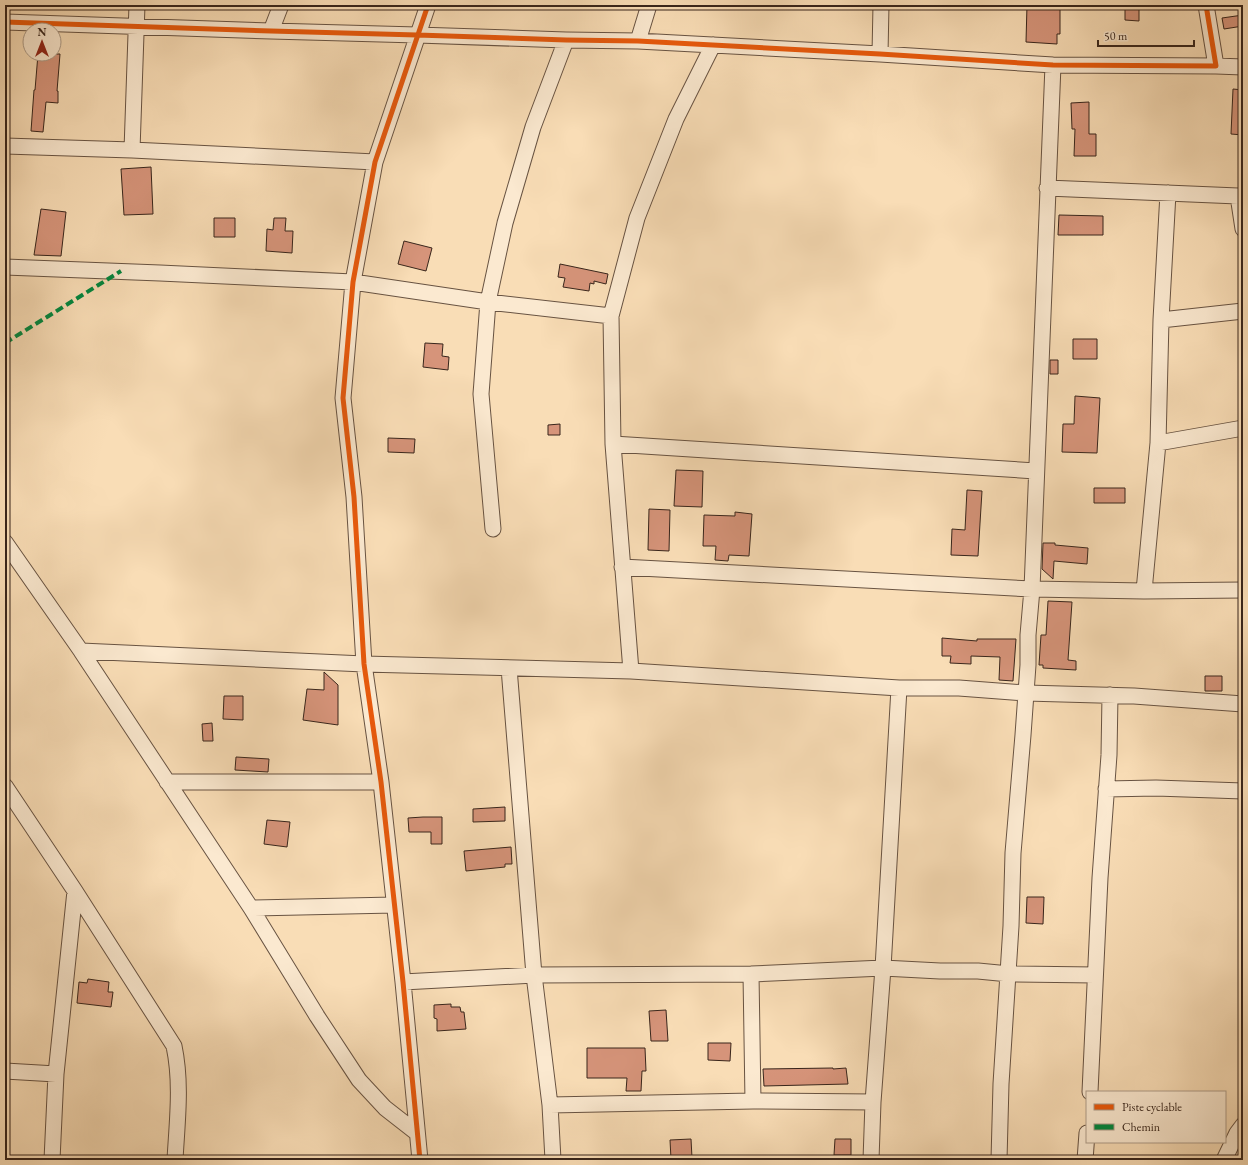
<svg xmlns="http://www.w3.org/2000/svg" width="1248" height="1165" font-family="'EB Garamond',serif">
<rect width="100%" height="100%" fill="#f9ddb6"/>
<filter id="stains"><feTurbulence type="fractalNoise" baseFrequency=".005" numOctaves="4"/><feColorMatrix values="0 0 0 0 .2 0 0 0 0 .09 0 0 0 0 .02 0 0 0 .5 -.17"/></filter>
<radialGradient id="worn" r=".72"><stop offset=".6" stop-color="#630" stop-opacity="0"/><stop offset="1" stop-color="#630" stop-opacity=".3"/></radialGradient>
<path fill="#d6947a" stroke="#38251b" d="M1027,5H1060V34H1057V44L1026,42Z
M1125,5H1139V21L1125,20Z
M1243,15V26L1224,29L1222,18Z
M38,54H60L57,91H58V103L46,102L43,132L31,131L34,90H35Z
M1233,89L1243,90V135L1231,134Z
M1089,102V134H1096V156H1074L1075,129H1072L1071,103Z
M151,167L153,214L124,215L121,169Z
M41,209L66,212L61,256L34,255Z
M1059,215L1103,216V235H1058Z
M214,218H235V237H214Z
M274,218H286L285,231H293L292,253L266,251L267,229L273,230Z
M404,241L432,248L426,271L398,264Z
M560,264L608,274L606,284L594,281V284L590,283L589,291L563,287L565,278L558,277Z
M1073,339H1097V359H1073Z
M425,343L443,344L442,356L449,357L448,370L423,367Z
M1050,360H1058V374H1050Z
M1075,396L1100,398L1097,453L1062,452L1063,424H1074Z
M560,424V435H548V425Z
M388,438L415,439L414,453L388,452Z
M676,470L703,471L702,507L674,506Z
M1094,488H1125V503H1094Z
M967,490L982,491L978,556L951,555L952,529L965,530Z
M649,509L670,510L669,551L648,550Z
M735,512L752,514L749,556L729,555L728,561L715,560L716,546H703L704,515L735,516Z
M1043,543H1055V545L1088,548L1087,564L1054,561L1053,579L1042,569Z
M1048,601L1072,602L1068,660L1076,661V670L1043,668V665H1039L1041,635H1046Z
M942,638L977,641V639H1016L1013,681L999,680L1000,657L971,656V664L950,663L951,656H942Z
M324,672L338,685V725L303,720L307,689L324,690Z
M1205,676H1222V691H1205Z
M224,696H243V720L223,719Z
M212,723L213,741H203L202,724Z
M236,757L269,759L268,772L235,770Z
M505,807V821L473,822V809Z
M423,817H442V844H431V832H409L408,818Z
M267,820L290,822L287,847L264,844Z
M511,847L512,864H505V867L466,871L464,851Z
M1027,897H1044L1043,924L1026,923Z
M88,979L109,982L108,992H113L111,1007L77,1003L79,982L87,983Z
M451,1004V1007H460L461,1012H464L466,1029L437,1031V1019L434,1018V1005Z
M666,1010L668,1041H651L649,1011Z
M708,1043H731L730,1061L708,1060Z
M587,1048H645L646,1071H642L641,1091H626L627,1078H587Z
M833,1068V1069L846,1068L848,1084L764,1086L763,1069Z
M691,1139L692,1158L671,1159L670,1140Z
M835,1139H851V1155H834Z"/>
<g fill="none" stroke-linecap="round" stroke-linejoin="round">
<defs>
<path id="minor" d="M5,22L271,31L417,35L566,40L638,41L880,54L1053,65L1216,66L1206,5
M271,31L281,5
M638,41L649,5
M880,54L881,5
M1216,66L1243,67
M5,146L132,150L375,162
M132,150L137,5
M1047,188L1238,196L1243,229
M5,267L160,273L353,282L488,302L611,316L637,218L676,119L713,45
M611,316L613,444L631,671
M1161,320L1243,311
M1158,443L1161,320L1168,193
M613,444L1036,471
M493,529L481,394L488,302L505,223L533,127L566,40
M5,542L81,651L251,908L317,1016L359,1080L385,1108L417,1133
M622,567L1032,589L1144,591L1243,590
M1144,591L1158,443L1243,428
M81,651L364,664L631,671L899,688H959L1026,693L1134,696L1243,704
M509,668L534,975L550,1105L553,1160
M167,782H381
M5,786L75,891L174,1046C182,1084 177,1122 175,1160
M1106,789L1156,788L1243,791
M251,908L394,905
M751,974L753,1101
M403,982L534,975L751,974L883,968L940,971H978L1009,974L1095,975
M5,1071L56,1074
M1090,1092L1100,878L1109,755L1110,695
M550,1105L753,1101L873,1102
M52,1160L56,1074L75,891
M420,1160L403,982L381,782L364,664L354,497L343,398L353,282L375,162L428,5
M871,1160L873,1102L883,968L899,688
M999,1160L1001,1084L1011,926L1013,853L1023,735L1028,665V635L1032,589L1053,65
M1085,1160L1087,1133
M1224,1160L1237,1133L1243,1125"/>
</defs>
<use href="#minor" stroke="#685342" stroke-width="17"/>
<use href="#minor" stroke="#fbe9d0" stroke-width="15"/>
<path stroke="#00873e" stroke-width="4" stroke-dasharray="8 4" stroke-linecap="butt" d="M5,343L121,271"/>
<defs>
<path id="cycleway" d="M5,22L271,31L417,35L566,40L638,41L880,54L1053,65L1216,66L1206,5
M420,1160L403,982L381,782L364,664L354,497L343,398L353,282L375,162L428,5"/>
</defs>
<use href="#cycleway" stroke="#fbe9d0" stroke-width="8"/>
<use href="#cycleway" stroke="#e8590c" stroke-width="5"/>
</g>
<rect width="1248" height="1165" fill="none" stroke="#f9ddb6" stroke-width="20"/>
<rect x="6" y="6" width="1236" height="1153" fill="none" stroke="#38251b" stroke-width="2"/>
<rect x="10" y="10" width="1228" height="1145" fill="none" stroke="#38251b"/>
<rect x="1086" y="1091" width="140" height="52" fill="#fbe9d0" stroke="#ad9b88"/>
<rect x="1094" y="1104" width="20" height="6" fill="#e8590c" stroke="#ad9b88"/>
<text x="1122" y="1111" font-size="12" fill="#38251b">Piste cyclable</text>
<rect x="1094" y="1124" width="20" height="6" fill="#00873e" stroke="#ad9b88"/>
<text x="1122" y="1131" font-size="12" fill="#38251b">Chemin</text>
<g transform="translate(42 42)"><circle r="19" fill="#fbe9d0" stroke="#ad9b88"/>
<path d="M0-3L7 15L0 10L-7 15Z" fill="#8f2418"/>
<text y="-6" font-size="11" font-weight="bold" text-anchor="middle" fill="#38251b">N</text>
</g>
<path d="M1098 40v6h96v-6" fill="none" stroke="#38251b" stroke-width="2"/>
<text x="1104" y="40" font-size="12" fill="#38251b" stroke="#fbe9d0" stroke-width="3" paint-order="stroke">50 m</text>
<rect width="100%" height="100%" filter="url(#stains)"/>
<rect width="100%" height="100%" fill="url(#worn)"/>
</svg>
